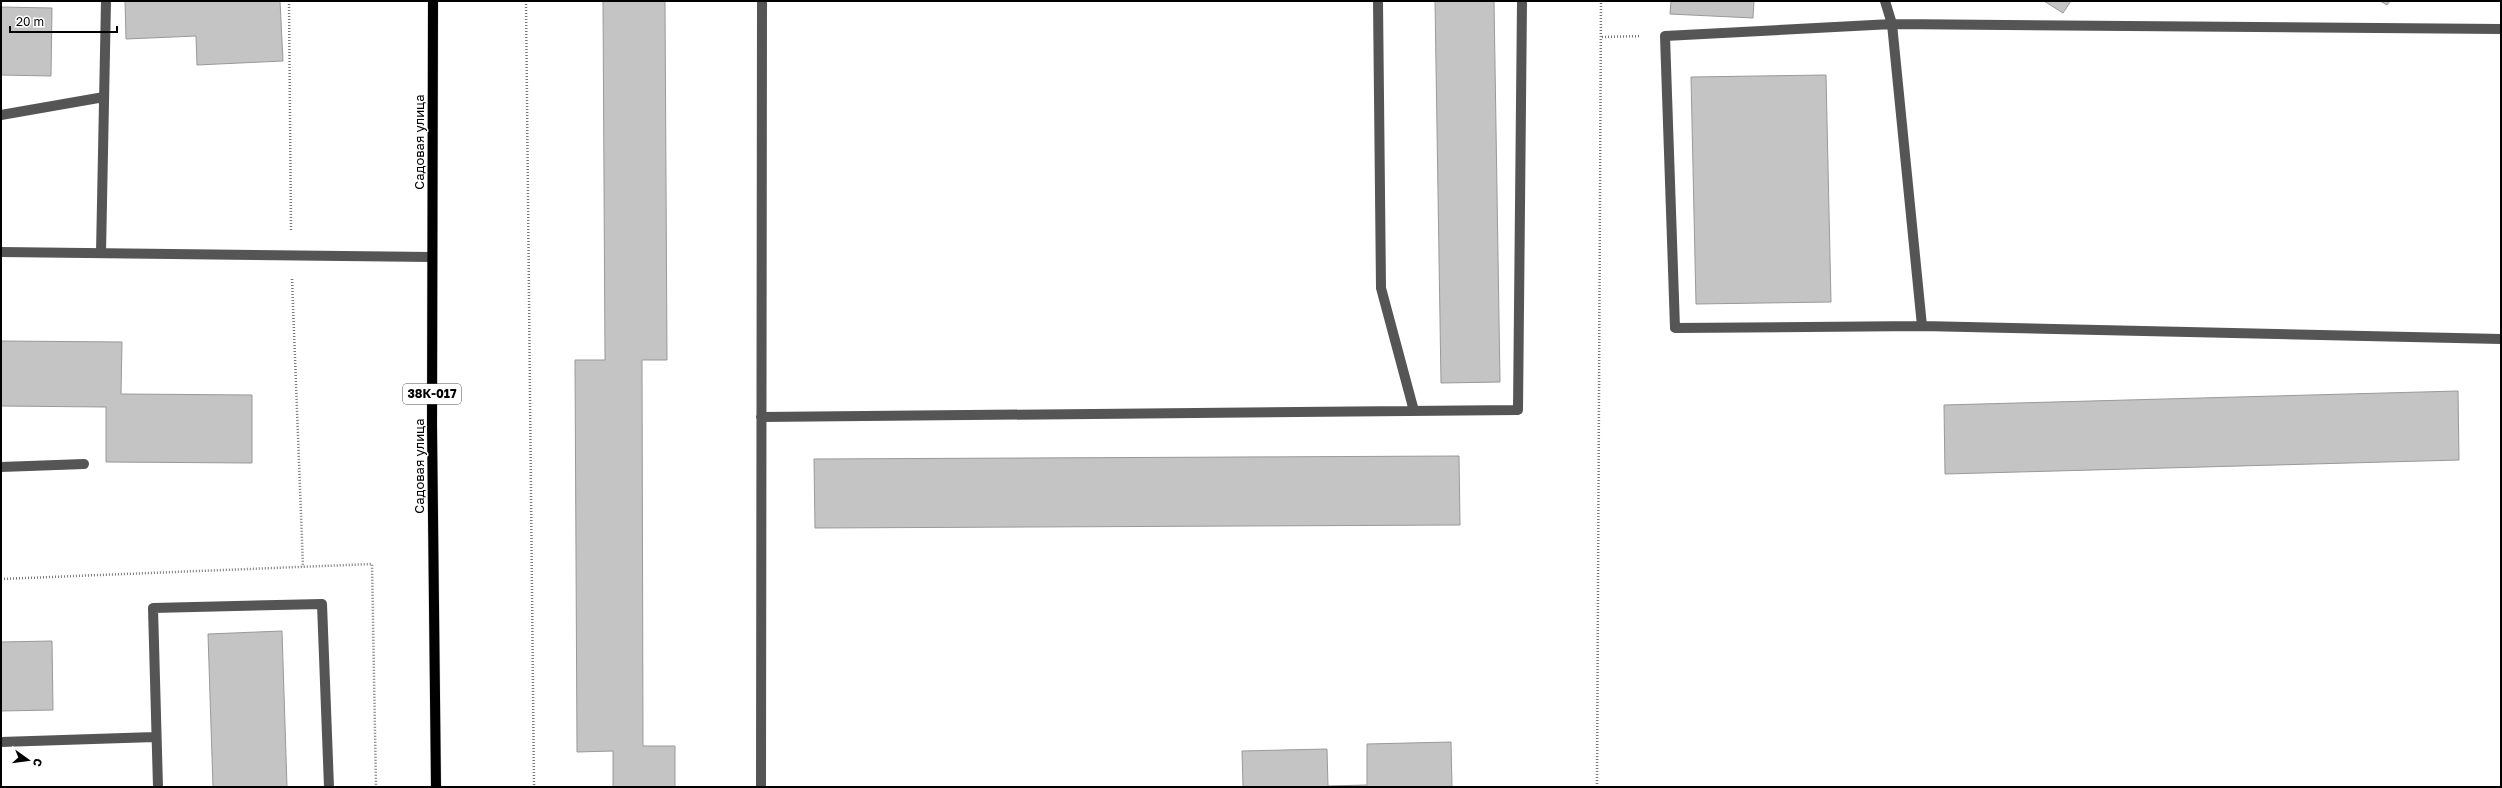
<svg xmlns="http://www.w3.org/2000/svg" width="2502" height="788" font-family="'Golos Text',sans-serif">
<rect width="100%" height="100%" fill="#fff"/>
<path fill="#c4c4c4" stroke="#999" d="M125,1H280L283,61L197,65L196,36L126,39Z
M603,1H665L667,360H642L643,746H675V787H613V751L577,752L575,360H605Z
M1435,1H1494L1500,382L1441,383Z
M1671,1H1754L1753,18L1670,14Z
M2044,1H2071L2063,13Z
M2380,1H2390L2387,5Z
M1,7L52,8L51,76L1,75Z
M1826,75L1831,302L1696,304L1691,77Z
M1,341L122,342L121,394L252,395V463L106,462V407L1,406Z
M2458,391L2459,460L1945,474L1944,405Z
M1459,456L1460,525L815,528L814,459Z
M282,631L287,787H213L208,634Z
M52,641L53,710L1,711V642Z
M1451,742L1452,787H1243L1242,751L1327,749L1328,786L1367,785V744Z"/>
<g fill="none" stroke-linecap="round" stroke-linejoin="round">
<defs>
<path id="major" d="M433,1L432,425L436,787"/>
</defs>
<use href="#major" stroke="#dbdbdb" stroke-width="11"/>
<path stroke="#777" stroke-width="2.5" stroke-dasharray="1 2" stroke-linecap="butt" d="M289,1L291,230
M526,1L534,787
M1602,37L1641,36
M292,279L303,567
M1,579L372,564L376,787
M1597,787L1601,1"/>
<path stroke="#555" stroke-width="10" d="M1378,1L1381,288L1414,411
M1885,1L1892,24L2501,29
M1892,24L1922,326L1675,328L1665,36Z
M1,115L104,97
M1,252L432,257
M101,253L106,1
M1922,326L2501,339
M761,417L1518,410L1522,1
M1,467L84,464
M1,742L155,737
M158,787L153,608L322,604L329,787
M761,787L762,1"/>
<use href="#major" stroke="#000" stroke-width="10"/>
</g>
<g text-anchor="middle" stroke-width="3" stroke-linejoin="round" paint-order="stroke">
<rect fill="#fff" stroke="#4c4c4c" stroke-width="1" x="403" y="384" width="58" height="20" rx="3"/>
<g font-size="12" font-weight="bold" fill="#000">
<text x="432" y="398">38К-017</text>
</g>
<g font-size="13" fill="#000" stroke="#fff">
<text transform="translate(419 142) rotate(-90)" y="5">Садовая улица</text>
<text transform="translate(419 466) rotate(-90)" y="5">Садовая улица</text>
</g>
</g>
<rect width="2502" height="788" fill="none" stroke="#000000" stroke-width="4"/>
<g transform="translate(28 760) rotate(104)" stroke="#ffffff" stroke-width="3" paint-order="stroke">
<path d="M0-3L7 15L0 10L-7 15Z" fill="#000000"/>
<text y="-6" font-size="11" font-weight="bold" text-anchor="middle" fill="#000000">С</text>
</g>
<path d="M10 26v6h107v-6" fill="none" stroke="#000000" stroke-width="2"/>
<text x="16" y="26" font-size="12" fill="#000000" stroke="#ffffff" stroke-width="3" paint-order="stroke">20 m</text>
</svg>
